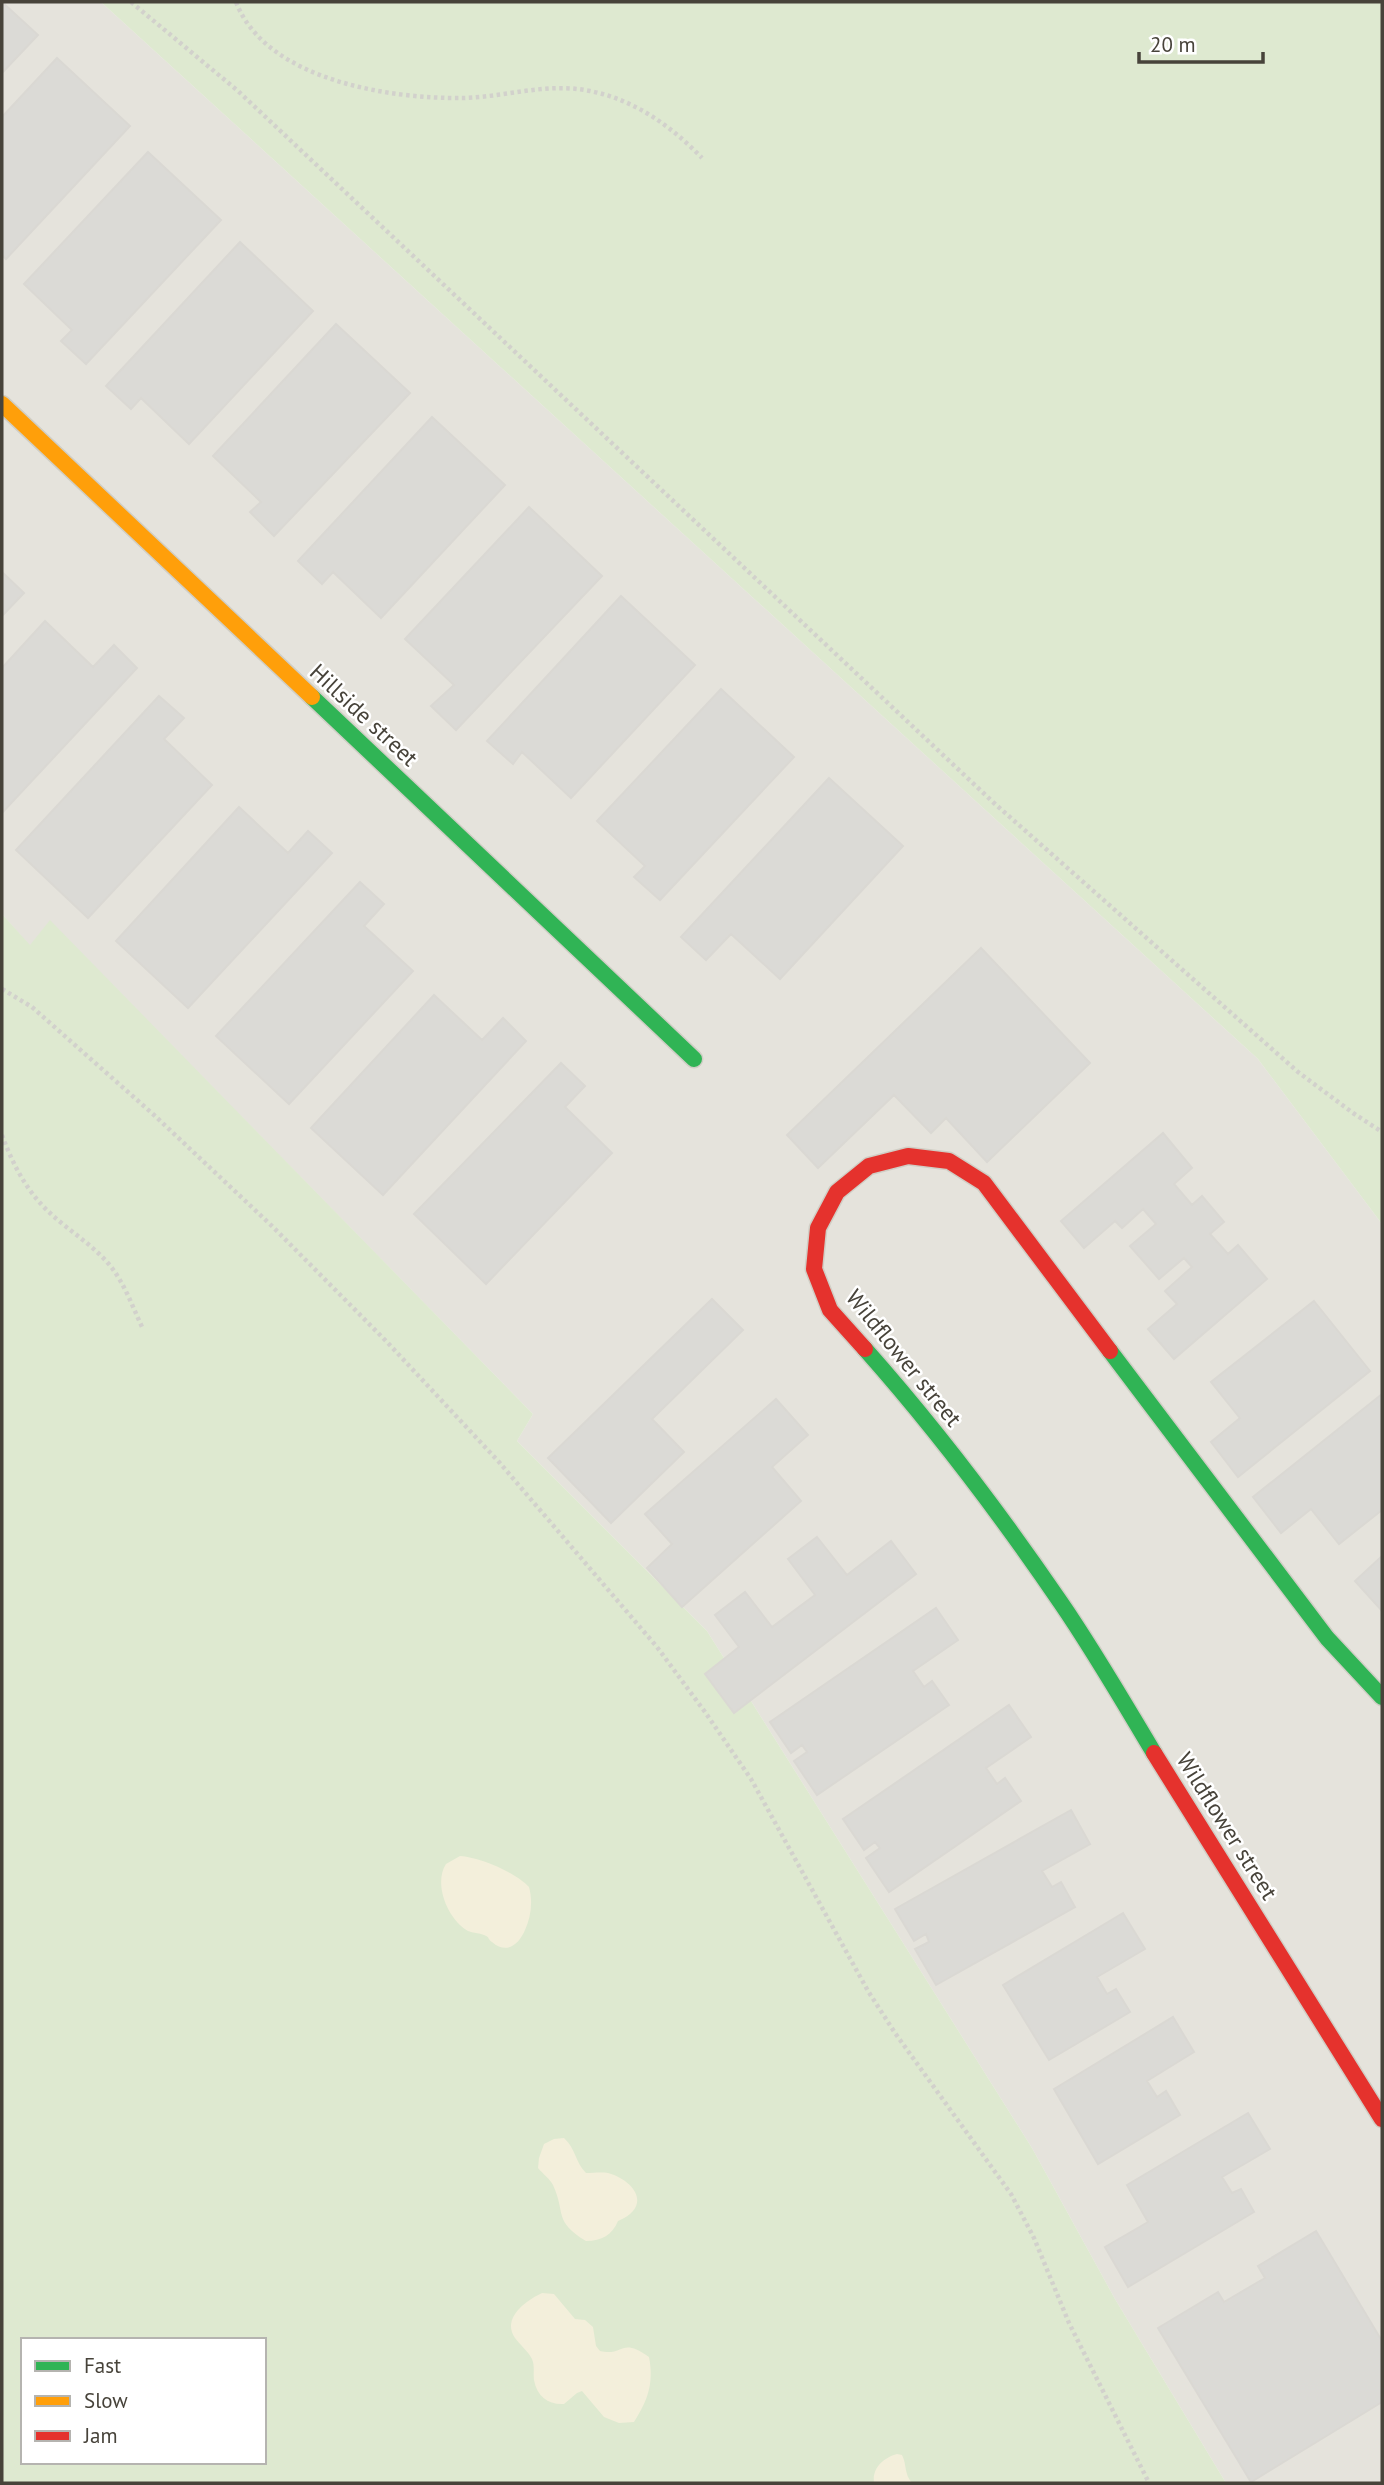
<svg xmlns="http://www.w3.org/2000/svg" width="1384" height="2485" font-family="'PT Sans',sans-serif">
<rect width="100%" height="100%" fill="#f2f1ed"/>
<path fill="#e5e3dc" d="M2,2H101L1258,1059L1382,1224V2483H1226L1115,2299L1032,2148L707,1631L517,1441L533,1414L50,921L30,946L2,914Z"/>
<path fill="#dee9d0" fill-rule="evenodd" d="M101,2H1382V1224L1258,1059Z
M2,914L30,945L50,920L533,1414L517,1441L707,1631L1032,2148L1115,2299L1226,2483H2ZM23,2340H264V2462H23Z"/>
<path fill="#f3efdb" d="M460,1856C479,1857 517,1873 529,1887C533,1901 531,1917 525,1930C519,1944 507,1955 492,1942C486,1937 491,1938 484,1935C479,1933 473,1933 468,1931C448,1920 433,1884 446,1864Z
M564,2138C576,2149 575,2162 586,2173C593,2173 602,2172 608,2173C636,2181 652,2207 618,2221C612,2235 602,2241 586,2241C553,2221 566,2213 553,2185C550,2179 543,2174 538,2168L539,2158L544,2144L554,2139Z
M542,2293L554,2294L575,2319L585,2320L593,2327L596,2346L600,2351C624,2357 620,2336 649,2357C654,2383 648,2400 634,2422L619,2423L604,2417L582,2391L577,2393L564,2404C549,2405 537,2397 534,2380C533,2373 535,2366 532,2359C528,2351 520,2345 515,2338C501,2318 527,2300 542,2293Z
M897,2454L902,2455C907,2465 904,2474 912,2483H874C872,2468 883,2458 897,2454Z"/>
<path fill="#dbdad6" stroke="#dad8d3" stroke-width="2" d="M2,2L38,35L2,73Z
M57,58L130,126L6,259L2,255V117Z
M148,152L221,220L86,364L61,341L72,330L24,284Z
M240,242L313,311L189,444L141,398L131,409L106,386Z
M336,324L410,393L274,536L250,512L261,502L213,456Z
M432,417L505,485L381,618L333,572L322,584L298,561Z
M529,507L602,576L456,730L431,706L454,685L405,639Z
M2,572L24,593L2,616Z
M621,596L695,665L571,798L522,752L513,764L487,741Z
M45,621L93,667L114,645L137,668L2,813V668Z
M721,689L794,757L660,900L634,877L645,866L597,821Z
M159,696L184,718L164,739L212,785L88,918L16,850Z
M829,778L903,846L780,979L731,934L706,960L681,937Z
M239,807L288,853L308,831L332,853L188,1008L116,941Z
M360,882L384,904L364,926L413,971L289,1104L216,1036Z
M981,948L1090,1063L987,1162L946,1118L931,1133L894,1095L818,1168L787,1135Z
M434,995L482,1040L503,1018L526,1041L383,1195L311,1128Z
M561,1063L585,1086L565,1107L612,1153L486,1284L414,1214Z
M1163,1133L1192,1168L1174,1184L1192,1205L1202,1196L1224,1222L1210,1234L1228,1254L1238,1245L1267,1279L1174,1359L1148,1329L1177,1304L1165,1291L1192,1267L1184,1258L1159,1279L1130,1246L1156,1224L1143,1209L1122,1228L1115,1221L1084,1248L1061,1221Z
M712,1299L743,1330L652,1419L684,1452L611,1523L548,1458Z
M1314,1301L1370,1371L1238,1477L1211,1442L1240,1418L1211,1382Z
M1382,1394V1510L1339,1544L1311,1509L1281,1533L1253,1497Z
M776,1399L808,1435L772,1467L801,1501L682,1607L647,1568L672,1544L645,1514Z
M817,1537L847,1575L891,1541L916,1574L734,1713L705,1674L739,1647L715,1615L745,1592L772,1627L815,1595L788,1559Z
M1382,1556V1611L1355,1581Z
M936,1608L958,1640L913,1671L924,1687L932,1681L949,1705L817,1795L794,1761L807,1752L802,1745L791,1753L770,1722Z
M1009,1705L1031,1737L986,1768L997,1784L1005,1778L1021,1801L889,1892L866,1858L880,1848L875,1842L864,1850L843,1819Z
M1071,1810L1090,1844L1042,1871L1052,1887L1061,1882L1075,1907L936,1985L915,1949L929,1942L926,1934L914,1941L895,1909Z
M1123,1913L1145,1949L1097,1977L1107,1994L1116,1989L1130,2012L1049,2060L1003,1985Z
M1173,2017L1194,2052L1147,2081L1157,2097L1166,2091L1180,2115L1098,2164L1054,2089Z
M1248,2113L1270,2149L1222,2177L1232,2193L1241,2189L1254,2212L1128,2287L1105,2247L1148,2222L1127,2185Z
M1316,2231L1382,2341V2402L1251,2482L1158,2328L1218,2292L1224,2302L1265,2278L1258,2266Z"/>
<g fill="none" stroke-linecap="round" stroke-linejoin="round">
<defs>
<path id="fast" d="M312,697L694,1059
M865,1349C936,1429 1001,1515 1061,1603C1094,1651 1124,1703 1154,1753
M1110,1351L1327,1638L1382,1697"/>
<path id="slow" d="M2,404L312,697"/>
<path id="jam" d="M865,1349L830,1310L814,1269L818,1228L837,1192L869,1166L908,1156L949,1161L984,1183L1110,1351
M1154,1753L1382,2119"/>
</defs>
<use href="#fast" stroke="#d0cec5" stroke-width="19"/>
<use href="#slow" stroke="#d0cec5" stroke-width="19"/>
<use href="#jam" stroke="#d0cec5" stroke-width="19"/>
<path stroke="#d2d1cc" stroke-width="4.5" stroke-dasharray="3.5 3.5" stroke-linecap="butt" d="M131,2L238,91L994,803L1298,1072L1353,1113L1382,1132
M236,2C266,80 389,99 463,98C506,97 547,82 590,91C635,100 671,126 702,158
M2,989L32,1007L154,1115L273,1227L387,1342L499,1462L657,1647L705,1712L751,1779L868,1991L895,2033L1011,2194L1034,2238L1069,2323L1149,2483
M2,1135C12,1163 27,1192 50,1213C68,1230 90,1243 107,1262C124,1281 132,1306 143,1329"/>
<use href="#fast" stroke="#30b455" stroke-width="16"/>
<use href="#slow" stroke="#ff9f0a" stroke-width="16"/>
<use href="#jam" stroke="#e5322d" stroke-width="16"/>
</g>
<g text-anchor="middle" stroke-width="5" stroke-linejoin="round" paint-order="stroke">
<g font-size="23" fill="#47433a" stroke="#fff">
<text transform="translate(364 715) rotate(43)" y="8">Hillside street</text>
<text transform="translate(904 1358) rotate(51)" y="8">Wildflower street</text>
<text transform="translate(1227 1826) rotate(58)" y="8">Wildflower street</text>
</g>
</g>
<rect width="1384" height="2485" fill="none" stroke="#47433a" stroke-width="7"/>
<rect x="21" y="2338" width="245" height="126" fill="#ffffff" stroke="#b5b4b0" stroke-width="2"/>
<rect x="35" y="2361" width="35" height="10" fill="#30b455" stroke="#b5b4b0" stroke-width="2"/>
<text x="84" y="2373" font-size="21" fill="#47433a">Fast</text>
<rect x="35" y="2396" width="35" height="10" fill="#ff9f0a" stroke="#b5b4b0" stroke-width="2"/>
<text x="84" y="2408" font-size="21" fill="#47433a">Slow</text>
<rect x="35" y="2431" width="35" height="10" fill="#e5322d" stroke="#b5b4b0" stroke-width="2"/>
<text x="84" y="2443" font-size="21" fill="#47433a">Jam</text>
<path d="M1139 52v10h124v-10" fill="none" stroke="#47433a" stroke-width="3.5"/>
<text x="1150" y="52" font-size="21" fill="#47433a" stroke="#ffffff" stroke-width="5" paint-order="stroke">20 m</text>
</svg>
